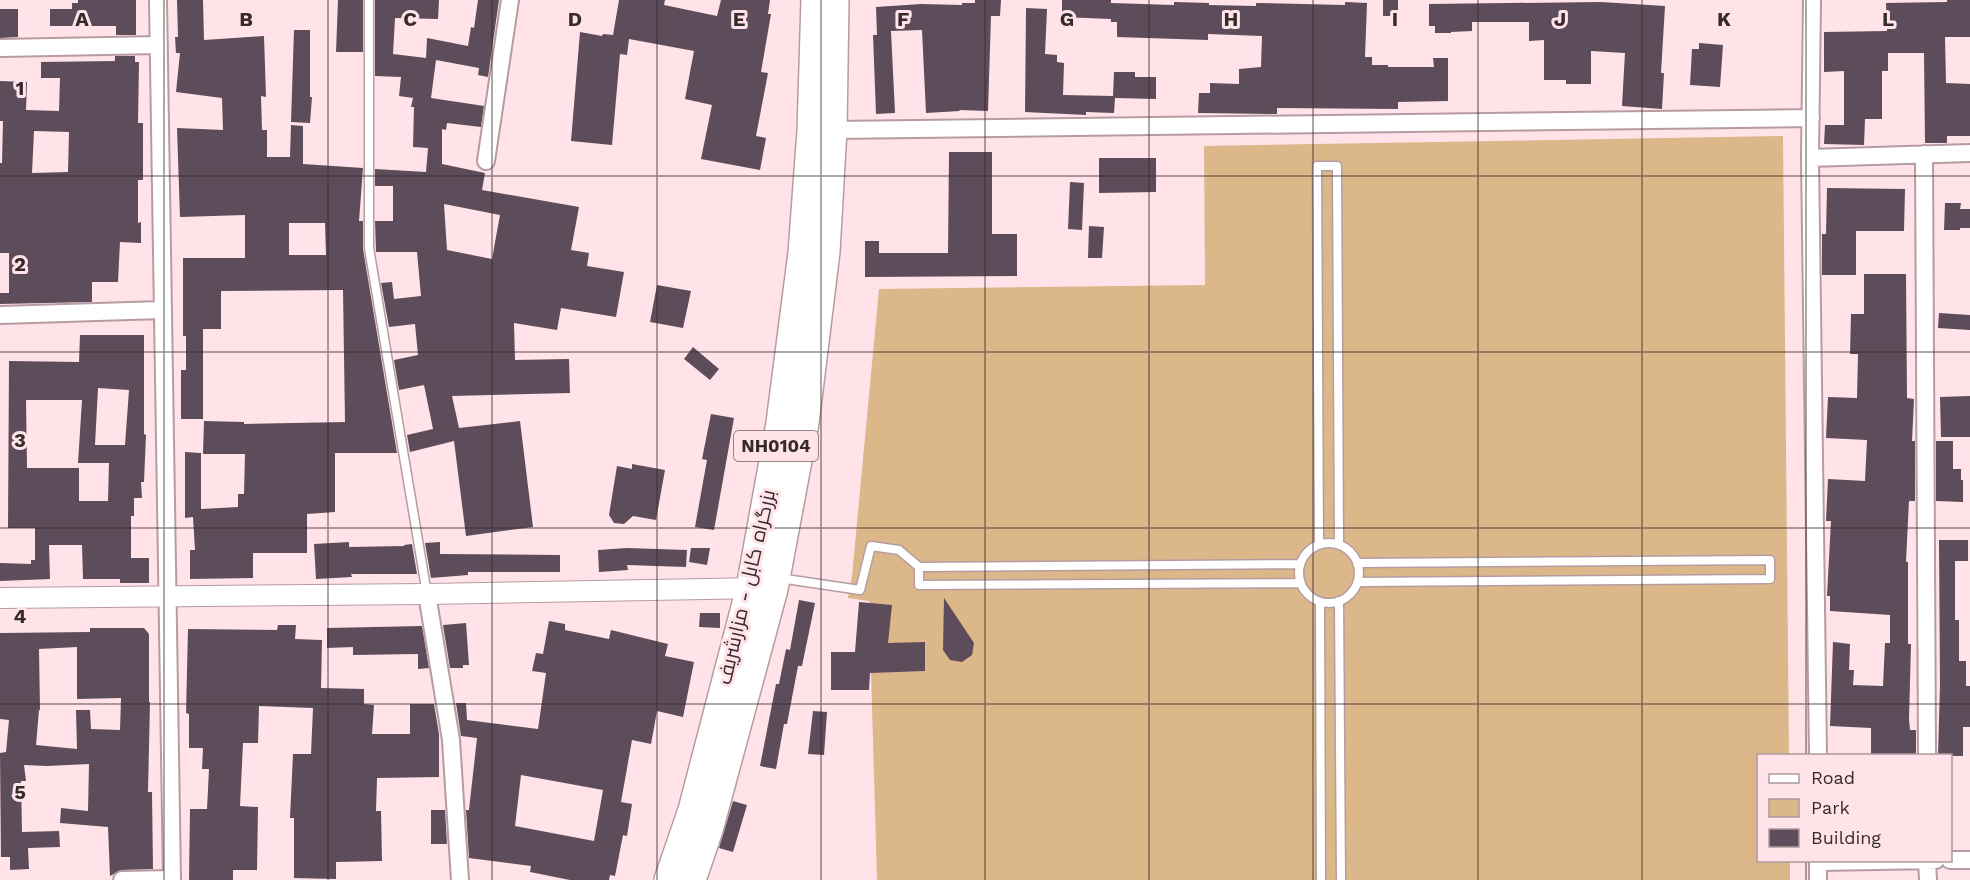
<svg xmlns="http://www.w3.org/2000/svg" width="1970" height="880" font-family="'Work Sans',Cairo,sans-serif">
<rect width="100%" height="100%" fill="#ffe3e8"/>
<path fill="#dbb789" d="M1783,136L1789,755L1758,756V860L1790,861V880H877L869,601L848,598L852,576L879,289L1205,285L1204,146Z"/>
<path fill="#5d4c5a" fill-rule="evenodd" d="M78,0H136V35H116V26H50V9H72V3H78Z
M177,0H203L204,40L264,36L266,97L261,96L262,130H267V157H290L291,125L303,126V164L363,168L359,221H363V249L397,453H335V512L307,514V553H253V578L190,579V550H195L193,517L185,518V452L201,453V509L238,507V494H244L245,454H203L204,421L244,422V424L345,422L343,290L221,291V329H203V419H181V370H186V336H183V258H245V215L180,217L177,128L223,130L222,98L176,92L180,53H176L175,37H178ZM289,223H325L326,255H289Z
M338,0H363V52H336Z
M375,0H439L438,19L395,18L393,54L426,58L427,38L468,46L471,27L474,28L478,0H499L488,77L478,75L479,68L436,60L431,98L484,106L481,127L447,123L446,130L442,129V164L485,173L482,190L579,207L571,250L589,253L587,266L624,272L616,317L561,308L557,330L514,323L515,360L569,359L570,393L452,396L459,428L520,421L533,527L466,536L454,441L410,452L407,435L433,429L424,385L399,390L394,360L418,355L415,324L389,327L381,283L392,282L394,299L421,296L417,252H376L375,221H393V186H375V169L426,172L428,148L413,147L414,107H411L413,98L399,96L401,77L375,76ZM444,204L500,215L492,259L447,250Z
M619,0H665L664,5L717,16L721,0H770L768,14H771L761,72L768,73L756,136L766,138L760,170L701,159L712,105L685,99L694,51L629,39L627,55L620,54L612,145L571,141L580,32L602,36L603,34L613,35Z
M975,0H1001L1000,16H991L988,111L959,110L960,111L926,113L922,30L891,31L895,113L876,114L873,35H877L876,7L921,4L962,5V3H975Z
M1062,0H1111V3L1174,5V2L1209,3V5L1256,6V3L1345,5V2L1367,3L1365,57H1372V65H1388V67H1434L1433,58H1448V101L1398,102V109L1277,108V114L1198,113L1199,93H1210V83L1239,84V69L1261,67L1262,36L1208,34V40L1117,37V22H1111V19L1062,17Z
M1383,0H1398V16H1383Z
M1947,0H1970V37H1945L1946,83L1970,84V136H1947V143H1925L1924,53H1888V71H1882V119H1865L1864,145L1824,144L1825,125H1844V71L1824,72V32L1887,31L1886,3L1947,2Z
M1601,2L1665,6L1661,73H1664L1662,109L1622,106L1625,53L1591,51V84H1566V80H1544V40L1529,41V22H1472V31L1451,32V33H1435V26H1429V4Z
M1026,8L1047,9L1045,54L1057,55V62L1064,63L1063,95L1113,96L1114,72H1135V77H1156V99L1115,98L1114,113L1086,112V115L1025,112Z
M0,9H18V37L0,38Z
M294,30H310V97H312L310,123L291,122Z
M1699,43L1723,45L1720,87L1690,85L1692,49H1699Z
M115,56H135V62H139L138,123H143V180H138V223L141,222V243L120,242L118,282H92V302L0,304V293H9V253H0V163H2L3,121H0V81L27,82L26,110L59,111L60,78H41V62L115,61ZM34,131L69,132L68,172L32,173Z
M949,152H992V234H1017V276L865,277V241H879V253H948Z
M1099,158H1156V192L1099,193Z
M1070,182L1084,183L1082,230L1068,229Z
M1827,188L1905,189L1904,231H1856V275H1822V234H1826Z
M1945,203H1961L1960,209H1970V228H1960V230H1944Z
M1089,226L1104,227L1102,258H1088Z
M1864,274H1906L1907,398L1914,399L1912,441H1915V501H1909L1906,562H1908V644H1911L1909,719L1910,730H1916V756H1871V728L1830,726L1833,642L1850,644L1849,670H1854L1853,685L1883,686L1885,643H1890V615L1830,611V596H1827L1831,521H1826L1828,479L1865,481L1867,440L1826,438L1828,397L1857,398L1858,354H1850L1851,314H1864Z
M657,285L691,291L683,328L650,322Z
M1939,313L1970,315V330L1938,328Z
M80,335H144V434L146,435L144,482H141L142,498H134V516H131V558H149V583H120V579H83L82,545H49L50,579L0,581V563L31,564V560H35V528H8L9,361L79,362ZM98,388L129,390L125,445H95ZM26,400H82L78,463H109L108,501H79V468H27Z
M693,347L719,369L710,380L684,359Z
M1970,396V437H1941L1940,397Z
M711,414L734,418L714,530L695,527L707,460L702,459Z
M1936,441H1953V469H1961V480H1963V502L1936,501Z
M632,464L665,470L656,520L633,516L624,524L614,523L609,515L617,466L632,469Z
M1939,540H1968V561H1955V620H1959V661H1966V686H1970V727H1963V756H1938L1940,685Z
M349,542V547L404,546V545L412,544L417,574H351L352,577L316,579L314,544Z
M440,542V554L560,555V572H468V575L431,578L425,543Z
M627,548L687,550L686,567L627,565L628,570L599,572L598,550Z
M691,548H710L707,565L689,562Z
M944,598L974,643L972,655L962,662L950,660L943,650Z
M799,600L815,603L802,666H798L787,724H784L776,769L760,766L776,684H779L786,649L790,650Z
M859,602L892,605L888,643L925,642V671L870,673L869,690H831V652H855Z
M700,613H720V628L699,627Z
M549,621L565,624V630L609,639L611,630L668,644L665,656L694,662L683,717L657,711L651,744L632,740L621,802L632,804L627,836L623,835L615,876L610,875L609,880H570L530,872L531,866L469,858L466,810H469L477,738L461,736L456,703H466L467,720L538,729L546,673L532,671L536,653L543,654ZM521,775L603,790L594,841L515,826Z
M466,623L469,665H463V668H450L443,625Z
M278,625H296L295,639L322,640L321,688L364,689V704L374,705L372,734H410V704H434L439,734V777L377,778L376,811H381L382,861L336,862V879L294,878V818H290L293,754H311L313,708L259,706L258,743H243L240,806L258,807L257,870H233V880H189L190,809H207L209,769H202L203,748H189V714L186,713L188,629L277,630Z
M422,626L429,668L418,669V654L353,655V647L327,648V628Z
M90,628H144L149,634V702H150L148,792H152L153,869L121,870L110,876L108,827L60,823L61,808L88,811L89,764L47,766L24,765L26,781H21L22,832L59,831L60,847L28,848L29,869L10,870V857H1L0,753L6,752L9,720L0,719V633L90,632ZM77,647V699L121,698L120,730L91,729L90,710H76L77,749L36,745L39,710H40L39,649Z
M813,711L827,712L824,755L808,754Z
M733,801L747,805L733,852L719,848Z
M431,810H445L447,844H431Z"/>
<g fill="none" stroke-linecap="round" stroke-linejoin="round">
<defs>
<path id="service" d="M369,0V248L427,594
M1299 573a30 30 0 1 1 60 0a30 30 0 1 1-60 0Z
M1319,544L1317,166H1337L1339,544
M1357,563L1770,560V579L1358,582
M919,567L1300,564
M779,578L860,590L871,546L899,550L919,567V585L1300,583
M1339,601L1341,880
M1320,602L1321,880"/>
<path id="minor" d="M158,0L172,880
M1812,0L1810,158L1818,756
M0,48L159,45
M833,130L1811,118
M1924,154L1927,756
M1810,158L1970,153
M486,161L510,0
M0,315L162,310
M427,594L451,740L460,880
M1818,860V880
M1927,860L1928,880
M1950,860H1970
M1818,862L1936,860
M122,880L172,879"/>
<path id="tertiary" d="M0,598L427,594L762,588"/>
<path id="trunk" d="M668,880L692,810L750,588L780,423L802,253L811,131L815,0
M692,880L709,830L774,589L805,423L826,252L833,130L835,0"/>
</defs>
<use href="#service" stroke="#b69ca1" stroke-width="11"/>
<use href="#minor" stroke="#b69ca1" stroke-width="20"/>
<use href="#tertiary" stroke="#b69ca1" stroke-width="22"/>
<use href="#trunk" stroke="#b69ca1" stroke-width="30"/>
<use href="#service" stroke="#fff" stroke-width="8"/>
<use href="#minor" stroke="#fff" stroke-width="16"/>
<use href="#tertiary" stroke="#fff" stroke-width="20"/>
<use href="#trunk" stroke="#fff" stroke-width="27"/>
</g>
<path fill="none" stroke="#352b2d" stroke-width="1.5" stroke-opacity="0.55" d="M164,0V880M328,0V880M492,0V880M657,0V880M821,0V880M985,0V880M1149,0V880M1313,0V880M1478,0V880M1642,0V880M1806,0V756M0,176H1970M0,352H1970M0,528H1970M0,704H1970M1806,860V880"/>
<g text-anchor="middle" stroke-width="6" stroke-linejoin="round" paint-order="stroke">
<rect fill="#ffe3e8" stroke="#726265" stroke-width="1.5" x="734" y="431" width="84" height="30" rx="4.5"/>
<g font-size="18" font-weight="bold" fill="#352b2d">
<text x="776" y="452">NH0104</text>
</g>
<g font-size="20" fill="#352b2d" stroke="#ffe3e8">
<text transform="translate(746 587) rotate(-77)" y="7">بزرگراه کابل - مزارشریف</text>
</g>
</g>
<g font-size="20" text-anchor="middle" font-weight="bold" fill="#352b2d" stroke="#ffe3e8" stroke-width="6" stroke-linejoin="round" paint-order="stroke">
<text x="82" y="26">A</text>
<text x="246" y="26">B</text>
<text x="410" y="26">C</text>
<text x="575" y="26">D</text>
<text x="739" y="26">E</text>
<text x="903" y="26">F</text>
<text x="1067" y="26">G</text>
<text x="1231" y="26">H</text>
<text x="1395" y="26">I</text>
<text x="1560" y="26">J</text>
<text x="1724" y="26">K</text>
<text x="1888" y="26">L</text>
<text x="20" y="95">1</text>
<text x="20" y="271">2</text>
<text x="20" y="447">3</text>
<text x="20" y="623">4</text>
<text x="20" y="799">5</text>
</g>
<rect x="1757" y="754" width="195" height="108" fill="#ffe3e8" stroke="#ae999d" stroke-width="1.5"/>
<rect x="1769" y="774" width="30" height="9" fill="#ffffff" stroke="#ae999d" stroke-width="1.5"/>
<text x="1811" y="784" font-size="18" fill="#352b2d">Road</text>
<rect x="1769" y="799" width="30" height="18" fill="#dbb789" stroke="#ae999d" stroke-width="1.5"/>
<text x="1811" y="814" font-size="18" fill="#352b2d">Park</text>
<rect x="1769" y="829" width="30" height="18" fill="#5d4c5a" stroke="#ae999d" stroke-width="1.5"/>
<text x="1811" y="844" font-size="18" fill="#352b2d">Building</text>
</svg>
